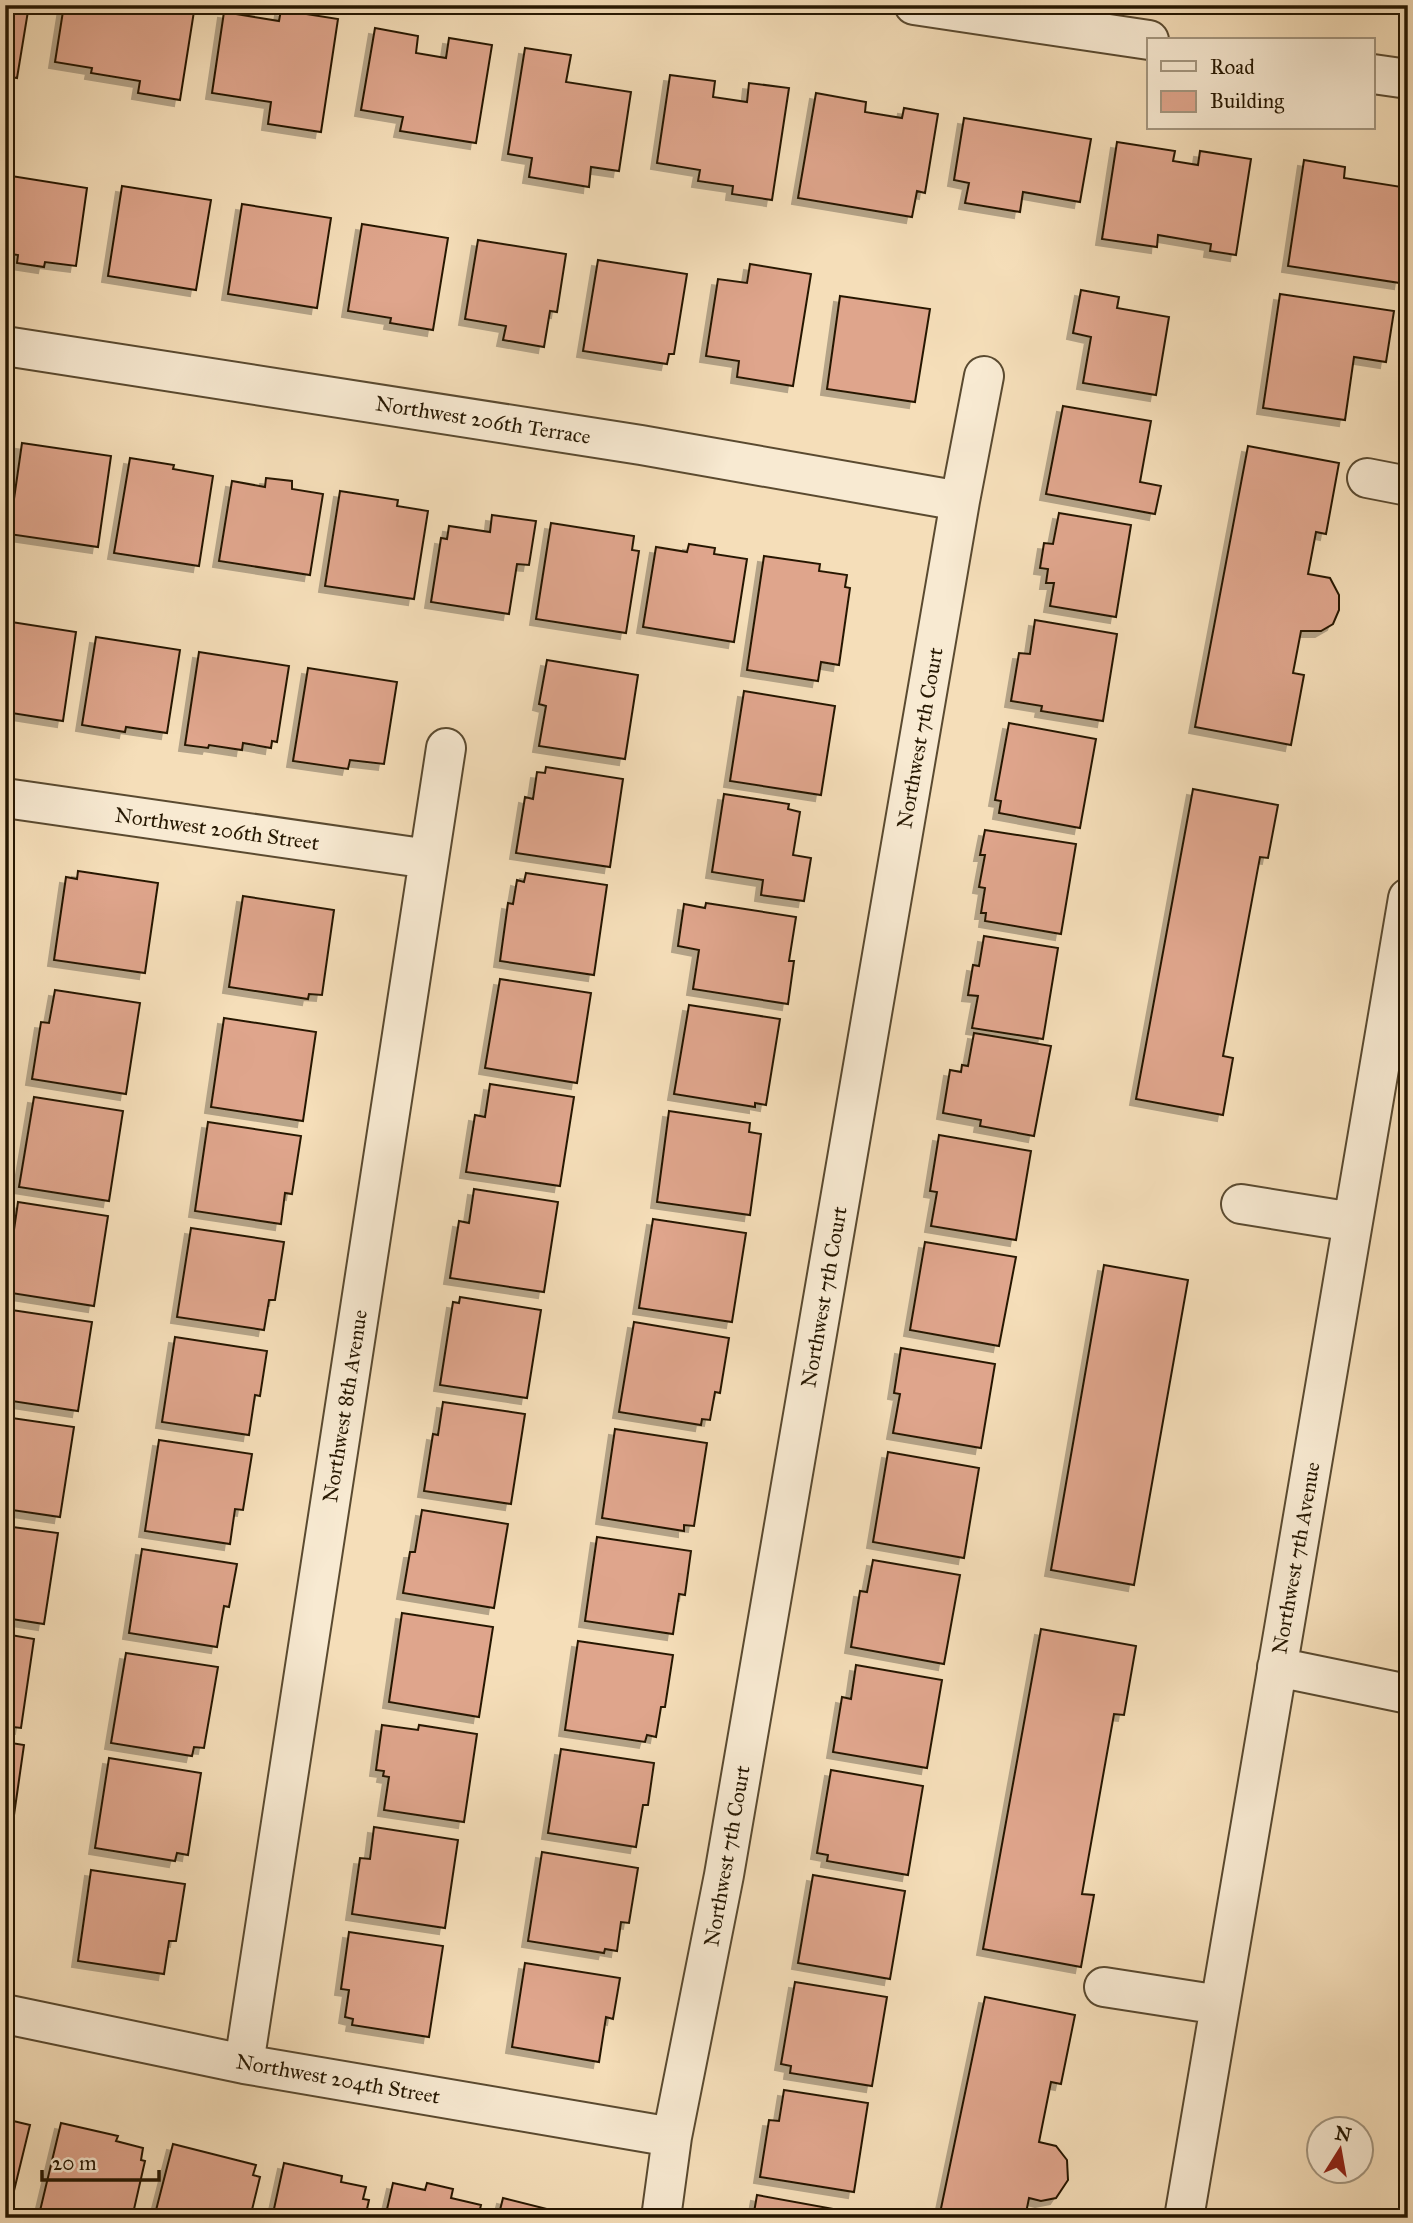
<svg xmlns="http://www.w3.org/2000/svg" width="1413" height="2223" font-family="'IM FELL Great Primer',serif">
<defs>
<filter id="shadow"><feDropShadow dx="-6" dy="6" stdDeviation="0" flood-color="#0004"/></filter>
</defs>
<rect width="100%" height="100%" fill="#f5deb9"/>
<filter id="stains"><feTurbulence type="fractalNoise" baseFrequency=".00286" numOctaves="4"/><feColorMatrix values="0 0 0 0 .2 0 0 0 0 .09 0 0 0 0 .02 0 0 0 .5 -.17"/></filter>
<radialGradient id="worn" r=".72"><stop offset=".6" stop-color="#630" stop-opacity="0"/><stop offset="1" stop-color="#630" stop-opacity=".3"/></radialGradient>
<path fill="#dfa58c" stroke="#271802" stroke-width="2" filter="url(#shadow)" d="M5,5H29L17,78L5,76Z
M64,5H195L180,100L138,93L140,81L91,73L92,68L55,62Z
M281,10L338,19L321,132L268,124L271,102L212,93L224,12L279,21Z
M375,28L418,36L416,53L446,58L449,38L492,45L476,143L400,131L403,117L361,110Z
M525,48L571,55L566,82L631,92L619,171L591,167L589,187L529,177L532,158L508,154Z
M670,75L715,81L713,97L747,102L749,83L789,88L772,200L732,194L733,186L698,181L700,170L657,163Z
M816,93L866,102L865,112L902,118L904,108L938,114L925,193L917,191L912,217L798,198Z
M964,118L1091,139L1080,202L1023,192L1020,212L965,203L969,183L954,180Z
M1117,142L1175,151L1173,161L1198,165L1200,151L1251,159L1236,255L1210,251L1211,244L1158,235L1157,247L1102,239Z
M1304,160L1345,167L1344,178L1408,188V233L1400,283L1288,266Z
M5,175L87,188L76,266L45,262L44,267L17,263L18,255L5,253Z
M122,186L211,200L196,290L108,276Z
M242,204L331,218L317,308L228,294Z
M362,224L448,238L433,330L390,323L391,318L348,311Z
M478,240L566,254L557,312L550,311L544,347L503,340L506,326L465,319Z
M598,260L687,274L674,354H669L667,364L583,351Z
M750,264L811,274L793,386L737,377L739,361L706,356L718,279L747,283Z
M1081,290L1119,297L1117,308L1169,317L1156,395L1083,383L1091,337L1073,333Z
M1280,294L1394,311L1386,362L1354,357L1345,420L1263,408Z
M840,296L930,309L915,402L827,389Z
M1063,406L1151,421L1140,482L1161,486L1155,514L1046,494Z
M22,443L111,456L98,547L9,534Z
M1248,446L1339,463L1326,534L1316,532L1308,574L1330,578L1339,595V610L1333,624L1321,631H1301L1293,673L1304,675L1291,745L1195,727Z
M130,458L174,465L173,469L213,476L199,566L114,553Z
M266,478L292,481V489L323,494L310,575L219,561L232,481L265,487Z
M340,491L398,500L397,506L428,511L414,599L325,586Z
M1059,513L1131,525L1116,617L1050,606L1054,583H1046L1048,569L1040,568L1044,543L1053,544Z
M492,515L536,521L529,565L517,564L509,614L431,602L441,538L447,539L449,526L490,532Z
M551,523L634,536L632,550L639,551L626,633L536,619Z
M689,544L715,548L714,554L747,559L734,642L643,627L656,547L687,552Z
M764,556L820,564L819,571L847,575L845,587L850,588L839,665L821,662L818,681L747,670Z
M1035,620L1117,634L1103,721L1041,711L1042,706L1011,701L1019,653L1030,654Z
M5,621L76,632L63,721L5,712Z
M96,637L180,650L167,733L126,727L125,732L82,725Z
M199,652L289,666L277,742L272,741L271,748L243,743L242,750L209,745L208,748L185,745Z
M547,660L638,675L625,759L539,746L546,706L539,704Z
M308,668L397,682L384,764L350,760L348,769L293,761Z
M744,691L835,706L821,795L730,781Z
M1009,723L1096,739L1080,828L999,813L1001,801L995,800Z
M546,767L623,779L610,867L516,853L525,797L533,799L537,772L545,773Z
M1193,789L1278,805L1268,858L1260,857L1223,1056L1233,1058L1223,1115L1136,1099Z
M724,794L789,804L788,809L800,812L793,855L811,858L804,901L761,895L763,880L712,872Z
M985,830L1076,844L1061,934L985,921L986,913H981L985,888L979,887L985,855H980Z
M78,871L158,883L145,973L54,960L66,877L77,879Z
M526,873L607,885L594,975L500,961L508,903L513,904L517,880L524,882Z
M243,896L334,910L322,995L309,994L308,999L229,987Z
M706,903L796,917L789,961H794L788,1004L693,989L699,950L678,946L684,904L705,908Z
M984,936L1058,948L1043,1039L972,1028L978,996L968,995L973,965L979,966Z
M500,979L591,993L577,1083L485,1068Z
M55,990L140,1003L126,1094L32,1079L41,1022L49,1023Z
M689,1005L780,1019L766,1105L755,1103V1107L674,1094Z
M224,1018L316,1032L303,1121L211,1107Z
M974,1033L1051,1046L1034,1136L980,1126L981,1120L943,1113L950,1070L961,1072L962,1065L968,1066Z
M490,1084L574,1097L560,1186L466,1172L475,1115L485,1117Z
M34,1097L123,1111L109,1201L19,1187Z
M669,1111L750,1123L749,1132L761,1134L750,1215L657,1202Z
M208,1122L301,1136L292,1194L285,1193L281,1224L195,1211Z
M939,1135L1031,1151L1016,1240L931,1226L937,1192L930,1191Z
M474,1189L558,1202L544,1292L450,1278L459,1221L469,1223Z
M18,1202L108,1216L94,1306L5,1292Z
M653,1219L746,1233L732,1322L639,1308Z
M191,1228L284,1242L275,1300H269L264,1330L177,1317Z
M925,1242L1016,1257L999,1346L910,1330Z
M1104,1265L1188,1280L1134,1585L1051,1570Z
M460,1297L541,1310L527,1398L440,1385L453,1302L459,1303Z
M5,1309L92,1322L78,1411L5,1400Z
M634,1322L729,1338L720,1393L715,1392L710,1420L702,1419L701,1425L619,1412Z
M175,1337L267,1351L260,1396L255,1395L249,1435L162,1422Z
M901,1348L995,1364L981,1448L893,1433L900,1394L894,1393Z
M443,1402L525,1414L511,1504L424,1491L433,1434L438,1435Z
M5,1417L74,1427L60,1517L5,1509Z
M615,1429L707,1443L694,1526L684,1525V1531L602,1518Z
M159,1440L252,1454L243,1510L235,1509L230,1544L145,1531Z
M888,1452L979,1468L964,1558L873,1542Z
M422,1510L508,1524L494,1608L403,1593L410,1552H415Z
M5,1526L58,1533L44,1624L5,1618Z
M597,1537L691,1551L685,1595L679,1594L673,1634L585,1621Z
M142,1549L237,1564L229,1607L224,1606L217,1647L129,1633Z
M873,1560L960,1575L944,1664L851,1647L860,1591L867,1592Z
M402,1613L493,1627L479,1717L389,1702Z
M1041,1629L1136,1646L1124,1715L1114,1714L1082,1894L1094,1895L1081,1967L983,1949Z
M5,1634L34,1639L21,1728L5,1726Z
M578,1641L673,1655L665,1707H661L656,1737L647,1735L645,1742L565,1730Z
M126,1653L218,1667L204,1748L194,1747L192,1756L111,1743Z
M856,1665L942,1680L927,1768L833,1752L842,1697L851,1699Z
M382,1725L418,1730L419,1725L477,1734L464,1822L384,1810L389,1777L383,1776L384,1771L376,1770Z
M5,1742L24,1745L11,1836L5,1835Z
M561,1749L654,1763L648,1805H643L636,1847L548,1833Z
M109,1758L201,1773L188,1855L177,1853L175,1861L95,1848Z
M831,1770L923,1786L908,1875L827,1861L828,1855L817,1853Z
M374,1827L458,1840L445,1928L352,1914L360,1858L370,1859Z
M542,1852L638,1868L629,1923L621,1922L617,1951L605,1949L604,1953L528,1941Z
M91,1870L185,1884L176,1941H169L164,1974L78,1961Z
M813,1875L905,1891L890,1979L798,1963Z
M349,1932L443,1946L429,2037L352,2025L353,2019L345,2017L349,1990L341,1989Z
M525,1963L620,1978L613,2019L606,2017L599,2062L512,2047Z
M795,1982L887,1997L872,2086L790,2073L791,2066L781,2064Z
M985,1997L1075,2015L1061,2084L1051,2082L1039,2142L1056,2146L1067,2160L1068,2180L1056,2198L1041,2201L1029,2198L1025,2218H939Z
M784,2090L868,2103L854,2192L760,2177L769,2120L779,2121Z
M5,2119L30,2125L11,2203L5,2202Z
M61,2123L118,2136L116,2141L143,2148L141,2160L145,2161L132,2218H50L39,2215Z
M173,2144L256,2165L253,2175L260,2177L250,2218H154Z
M284,2163L342,2176L341,2182L366,2187L363,2199L369,2200L365,2218H272Z
M393,2183L425,2190L427,2183L453,2189L451,2198L481,2205L478,2218H385Z
M757,2195L850,2212L849,2218H753Z
M503,2198L559,2212L560,2218H498Z"/>
<g fill="none" stroke-linecap="round" stroke-linejoin="round">
<defs>
<path id="minor" d="M914,5L1149,40
M1373,74L1408,79
M5,346L641,445L960,501
M1367,478L1408,486
M5,798L429,859
M1241,1204L1353,1222
M1277,1667L1408,1694
M1104,1987L1220,2005
M5,2014L244,2064L672,2137
M244,2064L446,748
M661,2218L672,2137L724,1875L960,501L984,376
M1184,2218L1408,898"/>
</defs>
<use href="#minor" stroke="#5a4a30" stroke-width="42"/>
<use href="#minor" stroke="#f8ead2" stroke-width="38"/>
</g>
<g text-anchor="middle" stroke-width="5" stroke-linejoin="round" paint-order="stroke">
<g font-size="21" fill="#271802" stroke="#f8ead2">
<text transform="translate(483 420) rotate(9)" y="7">Northwest 206th Terrace</text>
<text transform="translate(920 738) rotate(-80)" y="7">Northwest 7th Court</text>
<text transform="translate(217 829) rotate(8)" y="7">Northwest 206th Street</text>
<text transform="translate(824 1297) rotate(-80)" y="7">Northwest 7th Court</text>
<text transform="translate(345 1406) rotate(-81)" y="7">Northwest 8th Avenue</text>
<text transform="translate(1296 1558) rotate(-80)" y="7">Northwest 7th Avenue</text>
<text transform="translate(727 1856) rotate(-80)" y="7">Northwest 7th Court</text>
<text transform="translate(338 2079) rotate(10)" y="7">Northwest 204th Street</text>
</g>
</g>
<rect width="1413" height="2223" fill="none" stroke="#f5deb9" stroke-width="28"/>
<rect x="7" y="7" width="1399" height="2209" fill="none" stroke="#271802" stroke-width="3.5"/>
<rect x="14" y="14" width="1385" height="2195" fill="none" stroke="#271802" stroke-width="2"/>
<rect x="1147" y="38" width="228" height="91" fill="#f8ead2" stroke="#a4967f" stroke-width="2"/>
<rect x="1161" y="61" width="35" height="10" fill="#f8ead2" stroke="#a4967f" stroke-width="2"/>
<text x="1210" y="74" font-size="21" fill="#271802">Road</text>
<rect x="1161" y="91" width="35" height="21" fill="#dfa58c" stroke="#a4967f" stroke-width="2"/>
<text x="1210" y="108" font-size="21" fill="#271802">Building</text>
<g transform="translate(1340 2150) rotate(11)"><circle r="33" fill="#f8ead2" stroke="#a4967f" stroke-width="2"/>
<path d="M0-5L12 26L0 18L-12 26Z" fill="#8f2418"/>
<text y="-10" font-size="19" font-weight="bold" text-anchor="middle" fill="#271802">N</text>
</g>
<path d="M42 2170v10h117v-10" fill="none" stroke="#271802" stroke-width="3.5"/>
<text x="52" y="2170" font-size="21" fill="#271802" stroke="#f8ead2" stroke-width="5" paint-order="stroke">20 m</text>
<rect width="100%" height="100%" filter="url(#stains)"/>
<rect width="100%" height="100%" fill="url(#worn)"/>
</svg>
